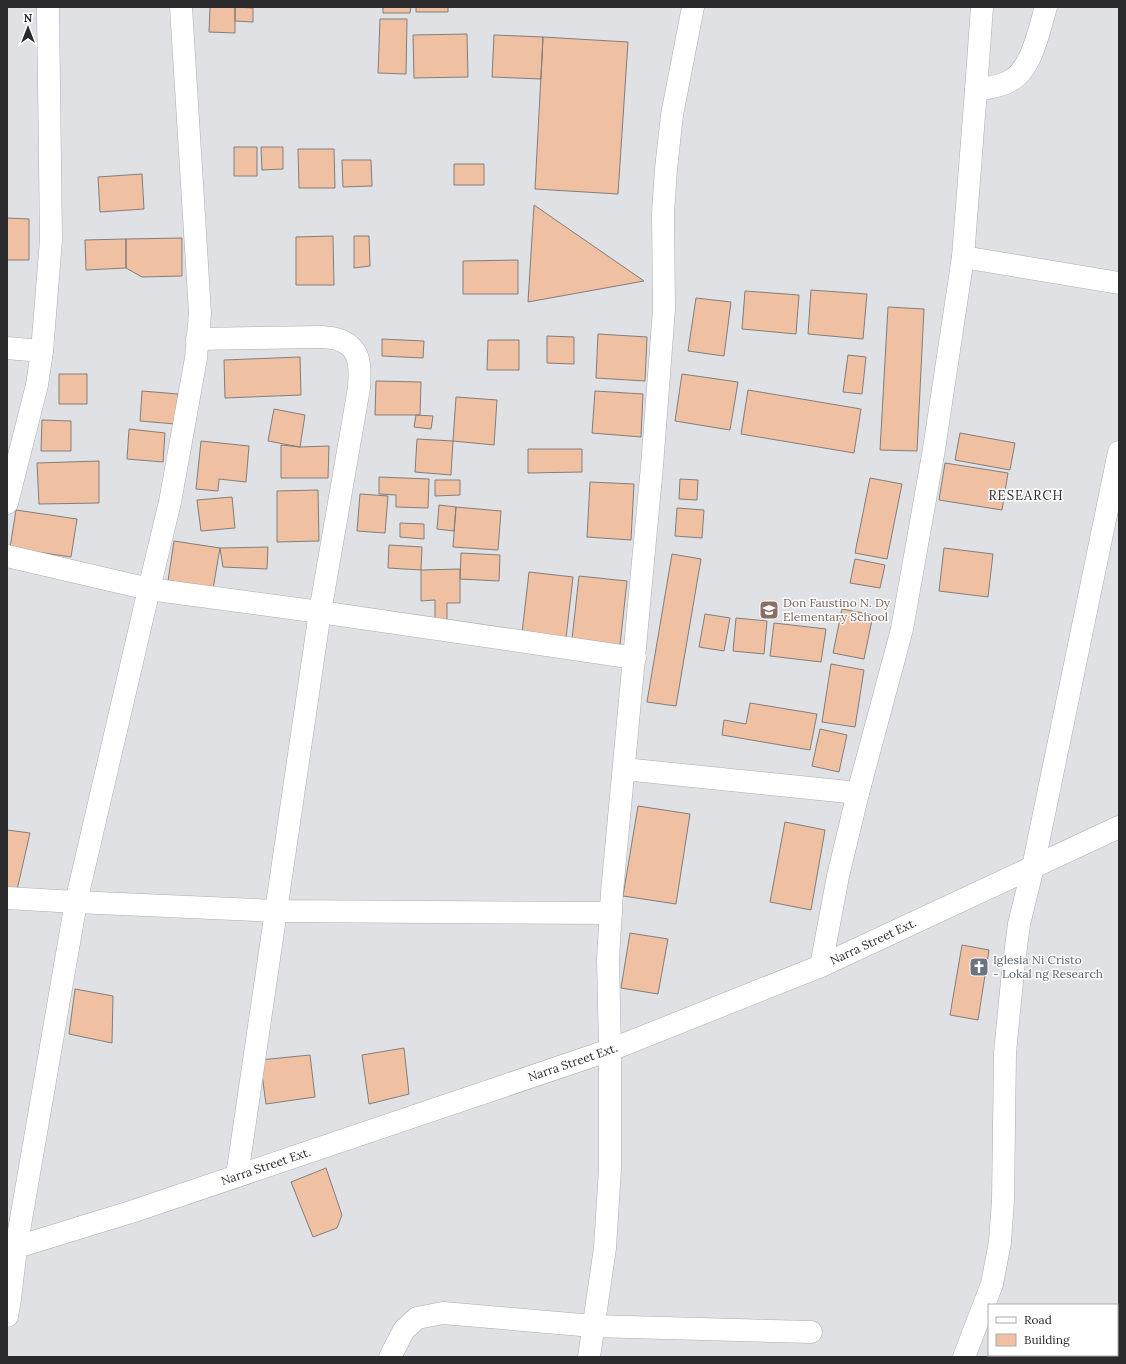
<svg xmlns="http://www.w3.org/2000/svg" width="1126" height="1364" font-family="Lora,serif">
<rect width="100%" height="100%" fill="#e0e1e4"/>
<path fill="#f0c0a2" stroke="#817e7c" d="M210,7H235V33L209,32Z
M235,7L253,8V22L235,21Z
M383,7H411L410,13H383Z
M416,7H448V12H416Z
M380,19H407L406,74L378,73Z
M467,34L468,77L414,78L413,35Z
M494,35L543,37L541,79L492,77Z
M543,37L628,42L618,194L535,189Z
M234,147H257V176H234Z
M261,147H283V169L262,170Z
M298,149H334L335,188H299Z
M342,160H371L372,186L343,187Z
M454,164H484V185H454Z
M142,174L144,209L100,212L98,177Z
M534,205L644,281L528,302Z
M7,218L29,219V260H7Z
M333,236L334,285H296V237Z
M354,236H369L370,266L354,268Z
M182,238V276L142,277L126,268V239Z
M126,239V268L86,270L85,240Z
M518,260V294H463V261Z
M811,290L867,294L863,339L808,334Z
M745,291L799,295L796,334L742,329Z
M696,298L731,302L724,356L688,351Z
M888,307L924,309L917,451L880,450Z
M598,334L647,337L645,381L596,378Z
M547,336L574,337V364L547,363Z
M382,339L424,341L423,358L382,356Z
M488,340H519V370H487Z
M848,355L866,357L862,394L843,392Z
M300,357L301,395L225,398L224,360Z
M59,374H87V404H59Z
M682,374L738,382L730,430L675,421Z
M376,381L421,382L420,415H375Z
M748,390L861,409L854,453L741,434Z
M142,391L178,394L175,424L140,421Z
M595,391L643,394L641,437L592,433Z
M456,397L497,400L494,445L453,441Z
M274,409L305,415L300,447L268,441Z
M416,415L433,416L431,429L414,427Z
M42,420L71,421V451H41Z
M129,429L165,433L163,462L127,459Z
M960,433L1015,443L1010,470L955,460Z
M417,439L453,441L451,475L415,472Z
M201,441L249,446L246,482L219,479L218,491L196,489Z
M281,445L300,447L329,446L328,478H281Z
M528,449H582V472L528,473Z
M99,461V503L39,504L37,463Z
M945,463L1008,473L1002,510L939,500Z
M379,477L429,479L428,508L396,507V495L379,494Z
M870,478L902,484L887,559L855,553Z
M680,479L698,480L697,500L679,499Z
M435,480H460V495L435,496Z
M590,482L634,484L631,540L587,537Z
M318,490L319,541L277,542V491Z
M360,494L388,496L385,533L357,531Z
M232,497L235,528L201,531L197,500Z
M439,505L456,507L454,531L437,529Z
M456,507L501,511L498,550L453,547Z
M677,508L704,510L702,538L675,536Z
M16,510L77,519L71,557L10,548Z
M400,523L424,524V539L400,537Z
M174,541L220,548L213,589L168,581Z
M389,545L422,547L421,570L388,568Z
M268,547L267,569L223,567L220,548Z
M944,548L993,554L988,597L939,591Z
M461,553L500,555L499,581L460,579Z
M672,554L701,559L676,706L647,702Z
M855,559L885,565L880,588L850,583Z
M460,569V603H447V620L435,621V600L421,601V570Z
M529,572L573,577L566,638L522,633Z
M579,576L627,581L620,645L572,639Z
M842,609L873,615L864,659L833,653Z
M705,614L730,618L724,651L699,647Z
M736,618L767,621L764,654L733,651Z
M774,623L826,629L821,662L770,656Z
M831,664L864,670L855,727L822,722Z
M750,703L817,714L810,750L722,735L724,720L746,724Z
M820,729L847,735L839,772L812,766Z
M638,806L690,814L676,904L623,896Z
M785,822L825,830L811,910L770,902Z
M7,830L30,833L17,890L7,887Z
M630,933L668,939L658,994L621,988Z
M962,945L989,950L978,1020L950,1015Z
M75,989L113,996L112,1043L69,1034Z
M404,1048L409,1094L369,1104L362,1055Z
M310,1055L315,1097L266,1104L260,1060Z
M326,1168L342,1215L337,1228L313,1237L291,1182Z"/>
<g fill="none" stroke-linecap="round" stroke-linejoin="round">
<defs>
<g id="street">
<path d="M976,90C988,88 999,87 1010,81C1032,69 1039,30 1046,7"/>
<path d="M963,257L1119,283"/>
<path d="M197,339L323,337C329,338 337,338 342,341C362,350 360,369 359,388L320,612L237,1176"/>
<path d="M7,348L42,351"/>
<path d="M7,503L37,385L42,351L51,240L48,7"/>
<path d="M7,556L149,589L320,612L635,658"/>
<path d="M624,769L858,793"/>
<path d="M7,898L76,902L276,911L611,913"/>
<path d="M821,966L838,876L858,793L902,629L934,449L963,257L976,90L982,7"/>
<path id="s1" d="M7,1250L134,1211L610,1050L821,966L1119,827"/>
<path d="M7,1316L10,1299L16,1248L76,902L149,589L170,502L196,358L200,313L181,7"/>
<path d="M390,1357L404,1330L417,1318L443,1313L593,1326L811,1332"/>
<path d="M589,1357L605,1248L610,1169V1050L608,959L612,892L652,466L664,309L663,213L666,169L672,115L693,7"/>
<path d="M964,1357L992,1284L1000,1242L1003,1200L1005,1053L1013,971L1019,924L1033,867L1119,452"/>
</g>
</defs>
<use href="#street" stroke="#acadb0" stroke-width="23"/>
<use href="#street" stroke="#fff" stroke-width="22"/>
</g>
<defs>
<symbol id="school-square" viewBox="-11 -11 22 22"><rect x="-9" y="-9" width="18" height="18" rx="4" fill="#8d6e63" stroke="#fff"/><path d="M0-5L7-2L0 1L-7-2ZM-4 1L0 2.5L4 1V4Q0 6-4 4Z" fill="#fff"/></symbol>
<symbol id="church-square" viewBox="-11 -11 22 22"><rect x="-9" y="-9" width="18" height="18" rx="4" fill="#6b7280" stroke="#fff"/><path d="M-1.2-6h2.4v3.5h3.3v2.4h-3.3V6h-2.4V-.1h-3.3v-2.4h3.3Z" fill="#fff"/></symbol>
</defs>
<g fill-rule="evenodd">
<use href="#school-square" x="758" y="599" width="22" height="22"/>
<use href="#church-square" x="968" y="956" width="22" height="22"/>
</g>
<g text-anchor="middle" stroke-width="3" stroke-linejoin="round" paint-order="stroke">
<g font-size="12" fill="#785e54" stroke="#fff" text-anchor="start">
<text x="783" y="607">Don Faustino N. Dy<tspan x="783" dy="14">Elementary School</tspan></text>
</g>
<g font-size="12" fill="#2b2b2d" stroke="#fff">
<text dy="4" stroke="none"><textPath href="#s1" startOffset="920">Narra Street Ext.</textPath></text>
<text dy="4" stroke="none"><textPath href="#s1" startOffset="596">Narra Street Ext.</textPath></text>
<text dy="4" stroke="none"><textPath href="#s1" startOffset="272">Narra Street Ext.</textPath></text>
</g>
<g font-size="12" fill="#5b616d" stroke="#fff" text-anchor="start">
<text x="993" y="964">Iglesia Ni Cristo<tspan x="993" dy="14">- Lokal ng Research</tspan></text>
</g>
<g font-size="13" letter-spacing="1" fill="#2b2b2d" stroke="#fff">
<text x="1026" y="500">RESEARCH</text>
</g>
</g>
<rect width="1126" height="1364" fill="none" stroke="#2b2b2d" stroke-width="16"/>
<rect x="988" y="1304" width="130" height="52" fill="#ffffff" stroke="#aaaaab"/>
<rect x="996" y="1317" width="20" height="6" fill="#ffffff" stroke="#aaaaab"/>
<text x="1024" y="1324" font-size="12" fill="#2b2b2d">Road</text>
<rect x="996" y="1334" width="20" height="12" fill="#f0c0a2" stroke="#aaaaab"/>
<text x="1024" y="1344" font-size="12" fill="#2b2b2d">Building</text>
<g transform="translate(28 28)" stroke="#ffffff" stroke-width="3" paint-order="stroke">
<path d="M0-3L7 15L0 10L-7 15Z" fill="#2b2b2d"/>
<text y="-6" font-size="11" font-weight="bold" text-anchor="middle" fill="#2b2b2d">N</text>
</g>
</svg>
